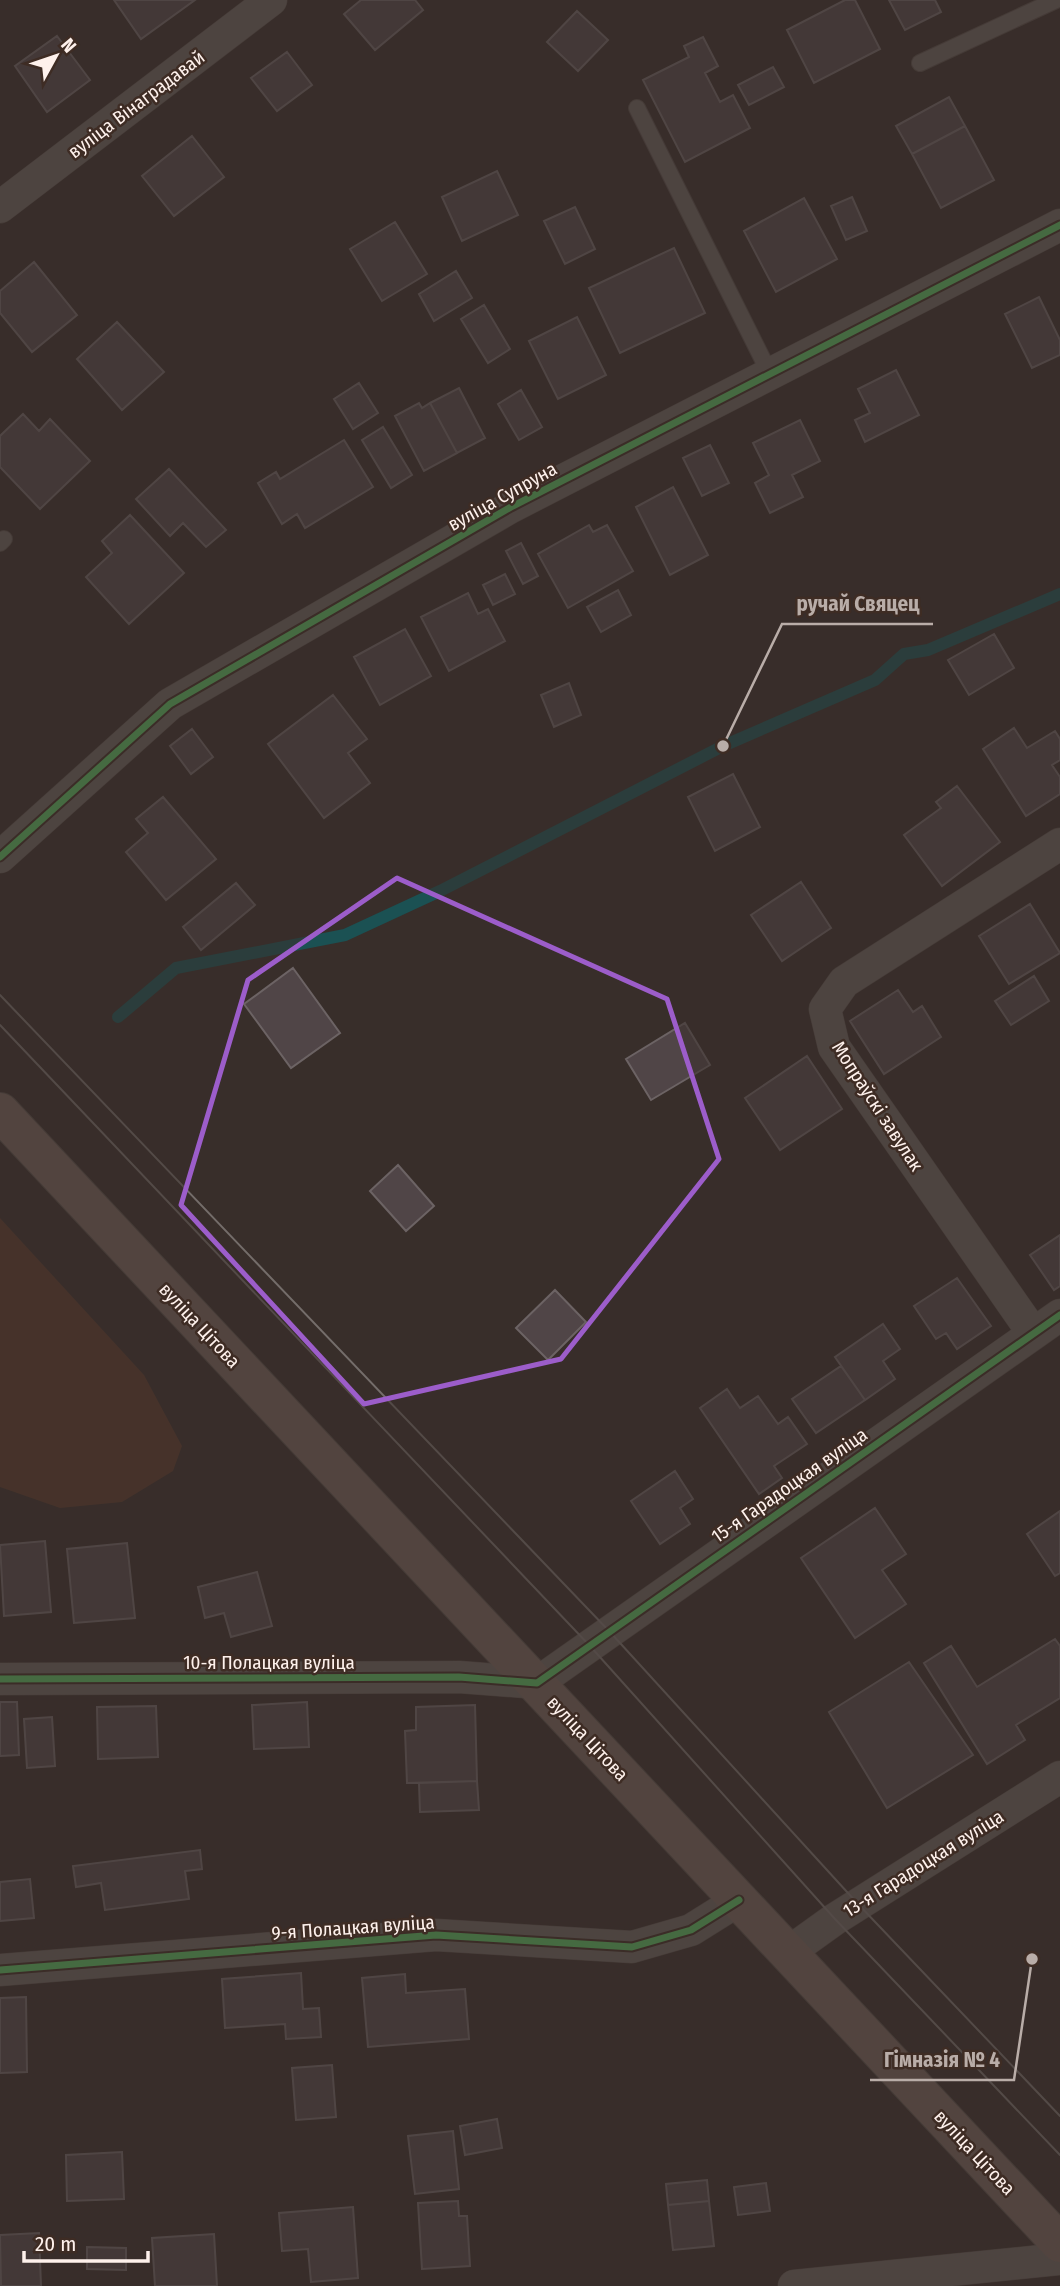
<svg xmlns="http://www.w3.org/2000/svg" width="1060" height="2286" font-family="'Fira Sans Condensed',sans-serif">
<rect width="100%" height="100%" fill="#382e2a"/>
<path fill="#57392b" d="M0,1218L144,1375L182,1446L173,1471L122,1502L60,1508L0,1487Z"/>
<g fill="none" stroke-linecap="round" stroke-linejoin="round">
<path stroke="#1b5153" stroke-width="12" d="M118,1017L176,968L345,935L440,891L723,746L875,680L904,654L928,650L1060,594"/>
</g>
<path fill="#504547" stroke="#6c6364" stroke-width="2" d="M114,0H195L141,39Z
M361,0H415L423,10L375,50L344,14Z
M845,0H855L880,49L814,83L787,30Z
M889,0H935L941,12L905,30Z
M577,11L608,40L578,71L547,42Z
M57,36L90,80L47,112L15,66Z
M703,37L718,66L705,73L720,102L733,95L750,128L685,162L643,80L689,57L684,46Z
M287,52L312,85L277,111L251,78Z
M773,67L784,87L749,105L738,85Z
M949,97L965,126L912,154L896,126Z
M965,126L994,180L941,208L912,154Z
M192,136L224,177L174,216L142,176Z
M497,171L518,215L462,241L442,197Z
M852,197L867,231L846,240L831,206Z
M804,198L837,259L776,292L744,231Z
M575,207L595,249L565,264L544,221Z
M395,222L427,274L382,301L350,249Z
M674,248L705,313L620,353L589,288Z
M34,262L77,315L32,352L0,313V291Z
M456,271L472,298L434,321L419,294Z
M1039,297L1060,340V355L1032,368L1005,314Z
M484,305L510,349L488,363L461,319Z
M577,317L606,375L558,399L529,341Z
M117,322L164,372L122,410L77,359Z
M896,370L919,415L865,442L855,420L870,413L858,389Z
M359,383L378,413L353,429L334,399Z
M459,388L485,438L457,453L430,403Z
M521,390L542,427L519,440L498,404Z
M419,403L422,408L430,403L457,453L424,471L395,416Z
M23,414L39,431L50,419L90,461L40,509L0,467V436Z
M800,420L820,461L792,475L803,497L770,513L755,483L769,475L753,443Z
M383,427L412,475L391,488L362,440Z
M344,440L373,487L305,528L297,514L282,524L258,483L276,472L280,479Z
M710,445L729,483L702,496L683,458Z
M169,469L226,530L206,547L183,523L170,536L136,499Z
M673,487L708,555L670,575L636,507Z
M130,515L184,573L129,624L86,577L112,553L102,541Z
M589,525L593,532L607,525L633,571L568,608L538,554Z
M521,543L538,576L523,584L506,551Z
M505,574L515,594L493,605L483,585Z
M618,590L631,615L601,632L587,607Z
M468,593L478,614L488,609L505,641L449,671L421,617Z
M405,629L431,676L380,705L354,657Z
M994,634L1014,668L969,695L948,660Z
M569,683L581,715L554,727L541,695Z
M333,695L367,739L348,753L370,783L324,818L268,744Z
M1014,728L1027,748L1055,731L1060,739V760L1052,765L1060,777V794L1026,816L983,749Z
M192,729L213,757L191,774L170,746Z
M733,774L760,827L715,851L688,797Z
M957,786L1000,842L942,886L904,835L941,808L936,802Z
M163,797L216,859L166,900L126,852L148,833L136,819Z
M801,882L831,928L782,961L751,915Z
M236,883L255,905L201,950L183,927Z
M1030,904L1060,953L1009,984L979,936Z
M293,968L340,1033L291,1068L244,1004Z
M1034,976L1049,1001L1011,1025L995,1001Z
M898,990L913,1012L922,1006L941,1037L884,1074L850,1021Z
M685,1023L710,1065L651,1100L626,1059Z
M807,1056L842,1109L780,1150L745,1098Z
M398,1165L434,1206L406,1231L370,1191Z
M1060,1235V1286L1054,1290L1030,1255Z
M957,1278L991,1326L957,1349L946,1333L936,1339L914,1306Z
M555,1290L586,1322L548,1360L516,1328Z
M883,1324L900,1349L883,1361L895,1379L865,1400L835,1357Z
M841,1366L865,1400L816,1433L792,1399Z
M727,1389L740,1408L758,1396L778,1424L788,1417L807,1444L774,1466L782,1478L759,1494L700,1408Z
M675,1471L693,1499L680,1508L690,1524L660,1544L631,1501Z
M875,1508L906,1554L882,1570L906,1604L855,1638L801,1558Z
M1060,1511V1573L1055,1576L1027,1534Z
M45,1541L51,1612L4,1616L0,1545Z
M127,1543L135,1618L74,1623L67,1549Z
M257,1572L272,1626L231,1637L224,1613L205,1618L198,1587Z
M1055,1639L1060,1646V1698L1016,1725L1025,1740L987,1764L924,1663L951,1646L977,1687Z
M909,1662L973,1755L887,1808L829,1712Z
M0,1702H17L19,1755L0,1756Z
M307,1702L309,1747L254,1749L252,1705Z
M475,1705L477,1781L407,1783L405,1731L416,1730V1707Z
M156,1706L158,1757L98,1759L97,1707Z
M52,1717L55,1766L27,1768L24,1719Z
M477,1781L479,1810L420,1812L419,1783Z
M200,1850L202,1869L185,1871L189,1899L105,1910L101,1883L76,1887L73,1866Z
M30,1879L34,1918L0,1921V1882Z
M301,1973L303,2009L319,2008L321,2037L286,2039L285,2024L225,2028L222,1979Z
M405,1974L406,1993L465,1989L469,2039L368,2047L362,1978Z
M26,1997L27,2072L0,2073V1998Z
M332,2065L336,2117L296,2120L292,2068Z
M497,2119L502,2148L465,2155L460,2126Z
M453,2131L459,2189L415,2194L408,2136Z
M122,2152L124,2199L67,2201L66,2155Z
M707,2180L709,2201L668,2205L666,2184Z
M766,2183L770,2211L738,2215L734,2187Z
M458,2201L459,2216H467L470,2266L422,2269L418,2203Z
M709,2201L714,2246L673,2250L668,2205Z
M353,2207L358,2278L311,2282L308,2249L282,2251L279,2213Z
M39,2233L41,2286H1L0,2235Z
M214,2234L217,2286H155L152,2238Z
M87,2247L126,2248V2270L87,2269Z"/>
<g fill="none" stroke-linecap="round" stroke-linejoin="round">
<defs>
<path id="lane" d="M920,63L1056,0
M637,108L770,374
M0,543L4,539"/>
<path id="street" d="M0,207L271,0
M0,857L170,704L511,507L1060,225
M1033,1333L834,1047L825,1009L844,982L1060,844
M0,1679L459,1677L537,1683L1060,1315
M789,1952L835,1919L1060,1777
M0,1970L436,1935L632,1947L691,1930L739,1900
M794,2286L1060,2259"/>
<path id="primary" d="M0,1112L1060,2243"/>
</defs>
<use href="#lane" stroke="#544b47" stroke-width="18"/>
<use href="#street" stroke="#544b47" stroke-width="33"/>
<use href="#primary" stroke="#544b47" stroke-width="40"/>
<use href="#lane" stroke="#675f5c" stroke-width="16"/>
<use href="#street" stroke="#675f5c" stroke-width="32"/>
<use href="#primary" stroke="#71615a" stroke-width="38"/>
<path stroke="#746d6a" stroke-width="2" d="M0,995L610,1632L858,1904L1060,2116
M0,1025L590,1646L835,1919L1060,2155"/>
<defs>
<path id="cycleway" d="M0,857L170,704L511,507L1060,225
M0,1679L459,1677L537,1683L1060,1315
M0,1970L436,1935L632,1947L691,1930L739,1900"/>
</defs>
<use href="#cycleway" stroke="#3e2c24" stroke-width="11"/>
<use href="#cycleway" stroke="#56b35d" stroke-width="7"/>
</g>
<path d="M0 0H1060V2286H0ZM397,878L667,999L719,1159L561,1359L364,1404L181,1205L248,980Z" fill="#382e2a" fill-opacity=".55" fill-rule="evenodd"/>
<path fill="none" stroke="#9c5dca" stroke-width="5" stroke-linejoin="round" d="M397,878L667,999L719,1159L561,1359L364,1404L181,1205L248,980Z"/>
<g text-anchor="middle" stroke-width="5" stroke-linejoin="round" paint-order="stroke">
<g font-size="19" fill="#fef1ec" stroke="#3e2c24">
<text transform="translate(136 104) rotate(-37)" y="7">вуліца Вінаградавай</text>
<text transform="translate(502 496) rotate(-29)" y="7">вуліца Супруна</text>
<text transform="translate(878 1106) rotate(57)" y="7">Мопраўскі завулак</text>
<text transform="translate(200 1325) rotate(47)" y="7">вуліца Цітова</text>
<text transform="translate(789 1485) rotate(-35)" y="7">15-я Гарадоцкая вуліца</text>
<text x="269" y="1669">10-я Полацкая вуліца</text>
<text transform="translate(588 1738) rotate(47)" y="7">вуліца Цітова</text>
<text transform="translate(923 1863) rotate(-32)" y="7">13-я Гарадоцкая вуліца</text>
<text transform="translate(353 1927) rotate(-4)" y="7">9-я Полацкая вуліца</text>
<text transform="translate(975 2152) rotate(47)" y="7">вуліца Цітова</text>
</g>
</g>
<path fill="none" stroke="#b9ada8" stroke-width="2.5" d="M723 746L782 624H933M1032 1959L1014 2080H870"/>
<g fill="#b9ada8" stroke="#3e2c24" stroke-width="2.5">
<circle cx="723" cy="746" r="7"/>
<circle cx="1032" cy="1959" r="7"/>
</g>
<g font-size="21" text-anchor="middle" font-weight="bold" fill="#b9ada8" stroke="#3e2c24" stroke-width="5" stroke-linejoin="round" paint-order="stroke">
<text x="858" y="611">ручай Свяцец</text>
<text x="942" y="2067">Гімназія № 4</text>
</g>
<g transform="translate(56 56) rotate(50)" stroke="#3e2c24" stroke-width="5" paint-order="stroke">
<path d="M0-5L12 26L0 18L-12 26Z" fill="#fef1ec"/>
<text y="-10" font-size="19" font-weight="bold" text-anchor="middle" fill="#fef1ec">N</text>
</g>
<path d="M24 2251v10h124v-10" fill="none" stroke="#fef1ec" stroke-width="3.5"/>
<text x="35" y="2251" font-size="21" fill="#fef1ec" stroke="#3e2c24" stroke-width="5" paint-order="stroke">20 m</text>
</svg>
